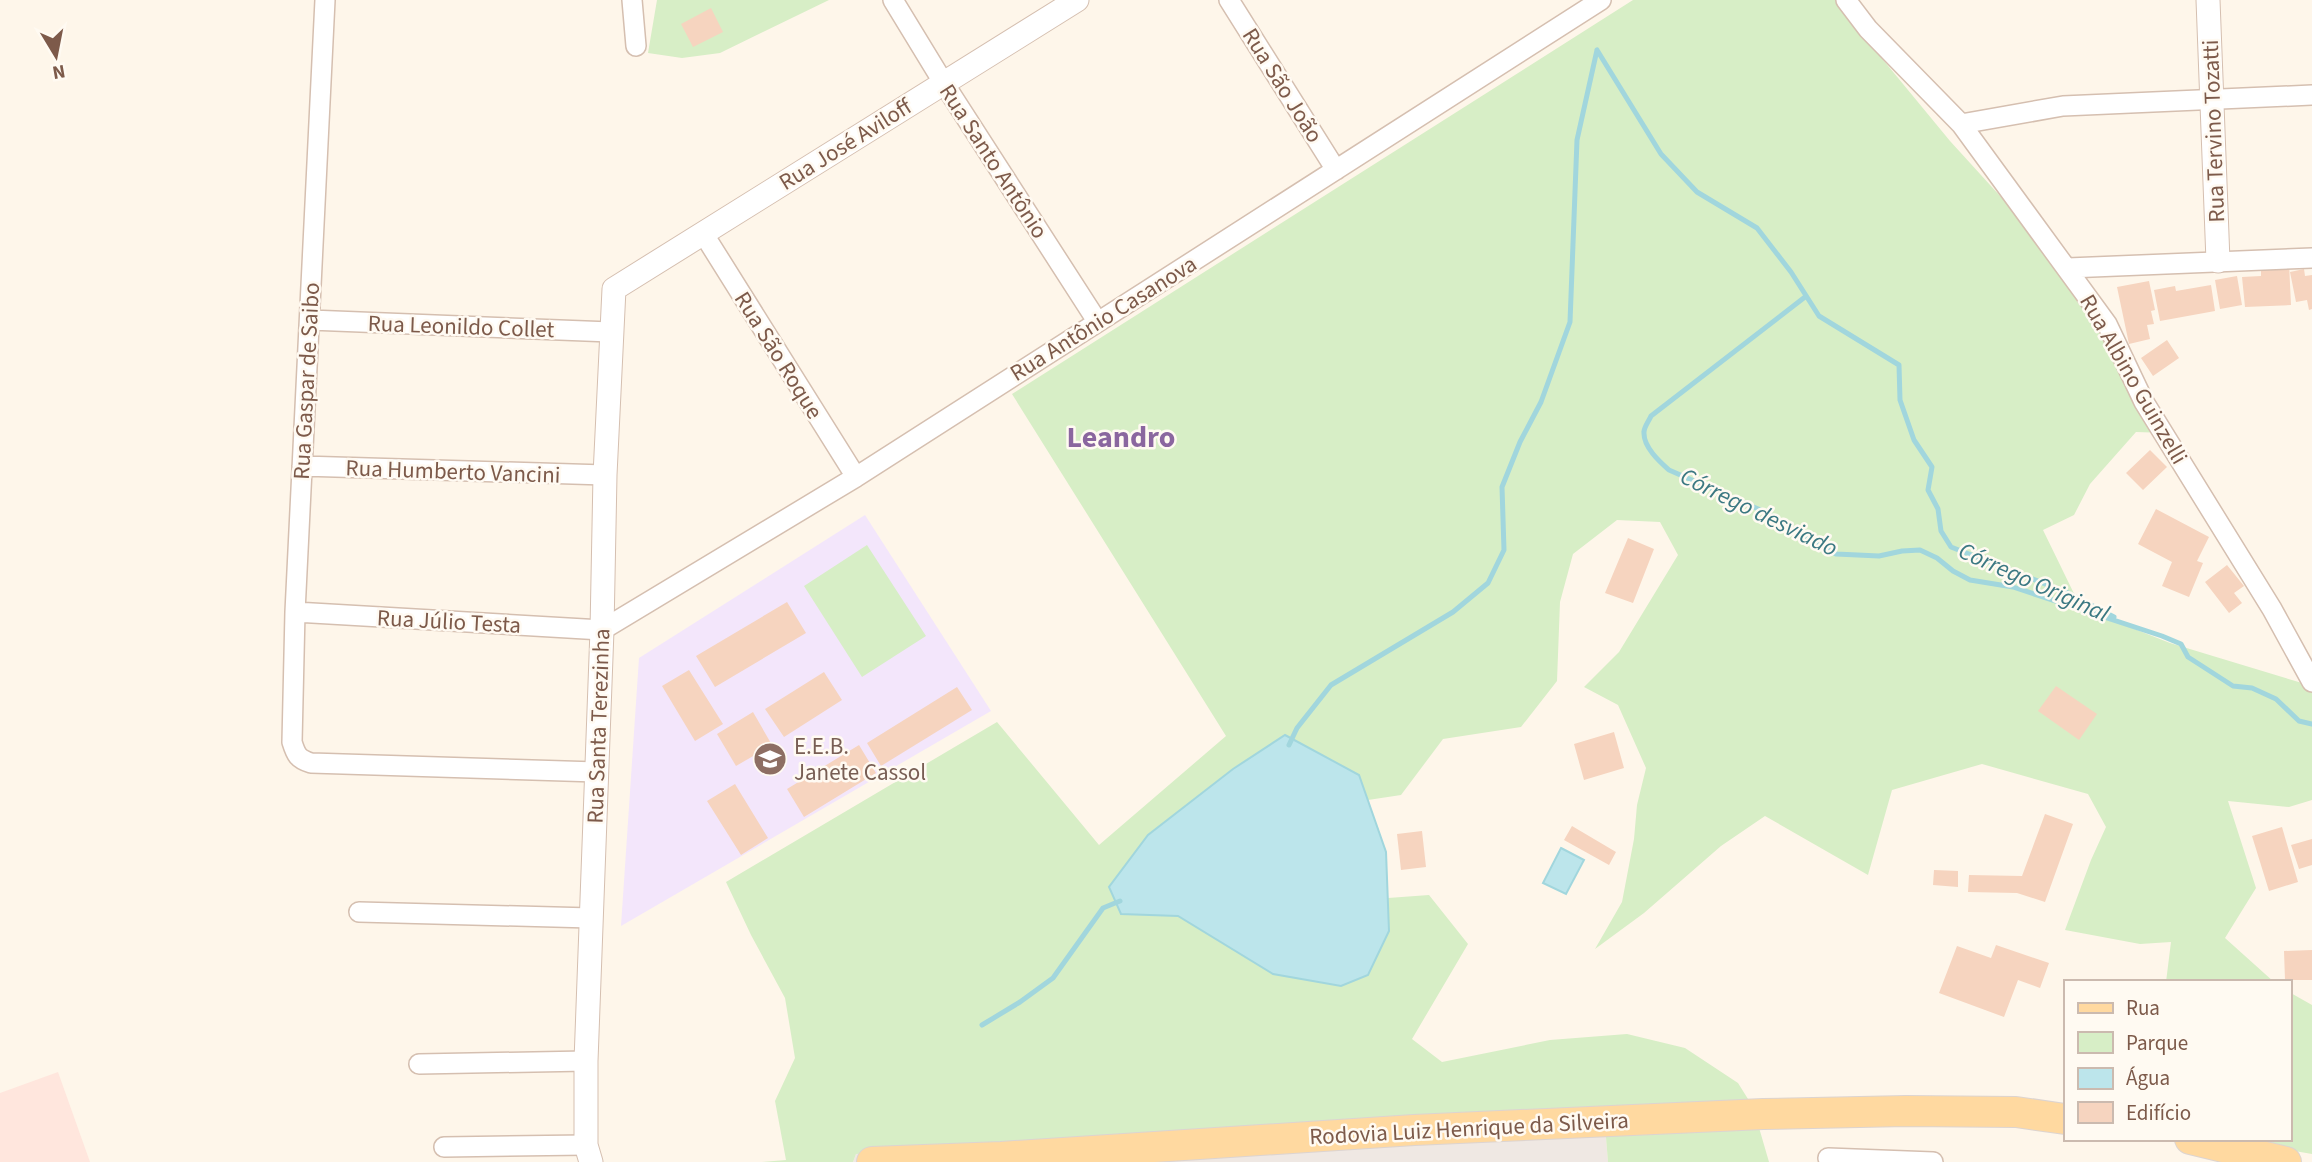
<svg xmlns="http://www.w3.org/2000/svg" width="2312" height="1162" font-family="'Source Sans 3',sans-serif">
<rect width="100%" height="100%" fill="#fef6ea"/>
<path fill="#ffe6dd" d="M58,1072L90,1162H0V1093Z"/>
<path fill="#efe8e3" d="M1604,1113L1608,1162H853L856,1154Z"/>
<path fill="#f3e6fb" d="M865,515L991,711L621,926L639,658Z"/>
<path fill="#d7eec6" d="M657,0H829L720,53L682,58L648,53Z
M1633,0H1838L1875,50L1950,141L2074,277L2167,433L2136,432L2090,484L2074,515L2043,530L2081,608L2170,643L2312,686V800L2289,807L2228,801L2256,888L2225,938L2274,982H2166L2171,942L2140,944L2065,930L2091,860L2106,827L2088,794L1982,764L1892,790L1868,875L1765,816L1721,846L1644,913L1595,949L1622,902L1634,839L1637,805L1646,768L1618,705L1584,687L1619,652L1678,555L1660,522L1617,520L1573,554L1560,602L1557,681L1521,727L1443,739L1401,795L1368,800L1359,775L1285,735L1233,769L1148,835L1121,914L1178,916L1273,974L1389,931L1388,898L1429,895L1468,944L1412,1039L1442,1062L1550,1040L1627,1034L1685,1048L1738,1083L1753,1107L1769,1162H1608L1604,1113L856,1154L853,1162H762L786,1160L775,1101L795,1058L785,998L751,935L726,882L997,722L1099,845L1226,736L1012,394Z
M867,545L926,636L862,677L804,586Z
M2289,992L2312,1005V1154L2227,1139H2289Z"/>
<path fill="#bce5eb" stroke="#a1d6dd" stroke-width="2" d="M1285,735L1359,775L1386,852L1389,931L1368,975L1341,986L1273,974L1178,916L1121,914L1109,887L1148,835L1233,769Z
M1561,848L1584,860L1566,894L1543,883Z"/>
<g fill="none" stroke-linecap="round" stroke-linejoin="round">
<path stroke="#a1d6dd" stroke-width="5" d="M1597,50L1661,154L1697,192L1757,228L1791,272L1819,316L1899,365L1900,400L1914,440L1932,467L1928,490L1938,509L1941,531L1951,547L2066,592L2114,617
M1805,297L1651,416C1649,421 1644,427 1644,432C1643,447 1660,462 1669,470L1765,512L1836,554L1879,556L1902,551L1920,550L1937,558L1953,571L1970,580L2013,587L2162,636L2181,644L2188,657L2233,686L2252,688L2276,699L2299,721L2312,724
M1289,745L1297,728L1331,685L1453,612L1488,583L1504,550L1502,487L1520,442L1541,402L1570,322L1577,140L1597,50
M982,1025L1020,1002L1053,978L1103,908L1120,901"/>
</g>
<path fill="#f6d4bf" d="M711,8L723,32L693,47L681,24Z
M2289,263L2291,305L2245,307L2242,277L2261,276V264Z
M2304,269L2305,276L2312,275V309L2309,310L2307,300L2296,302L2290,272Z
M2237,276L2242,305L2220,309L2215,280Z
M2149,281L2155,310L2151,311L2154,324L2147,325L2150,339L2129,344L2117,287Z
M2211,285L2215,311L2160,321L2154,290L2175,286L2176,291Z
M2167,340L2179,358L2153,376L2141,358Z
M2150,450L2167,467L2143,490L2126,473Z
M2156,509L2209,537L2197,561L2203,563L2189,597L2162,586L2172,562L2138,544Z
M1628,538L1654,549L1633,603L1605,593Z
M2227,565L2244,586L2234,593L2242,603L2229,613L2205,582Z
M787,602L806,633L715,687L696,656Z
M689,670L723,724L695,741L662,686Z
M824,672L842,700L784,737L765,709Z
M2056,686L2097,714L2079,740L2038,711Z
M957,687L972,710L881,766L867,743Z
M753,712L772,745L736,766L717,734Z
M1614,732L1624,768L1584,780L1574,744Z
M859,745L876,773L804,817L787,789Z
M735,784L768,838L741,855L707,801Z
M2045,814L2073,824L2045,902L2017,893L1968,892L1969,875L2022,876Z
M1572,826L1616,852L1609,865L1564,840Z
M2282,827L2298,882L2269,891L2252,836Z
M1422,831L1426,867L1401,870L1397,834Z
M2312,839V865L2299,869L2291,845Z
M1934,870L1958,871V887L1933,885Z
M1996,945L2049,963L2040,988L2018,980L2004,1017L1939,993L1957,946L1991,958Z
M2312,950V980H2285L2284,951Z"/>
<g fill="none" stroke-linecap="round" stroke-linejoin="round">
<defs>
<path id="minor" d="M325,0L295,612L292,742C296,755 298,759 311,763L597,772
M632,0L636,46
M893,0L943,82L1097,321
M1229,0L1336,170
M1846,0L1868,29L1961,124L2107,324L2144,402L2272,609L2312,682
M1961,124L2063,106L2312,95
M703,233L856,477
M2068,268L2312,258
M310,320L611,332
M302,466L605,475
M295,612L602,630L856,477L1601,0
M359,912L591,918
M419,1064L586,1061
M444,1147L586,1145
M1828,1158L1933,1162"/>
<path id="tertiary" d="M2208,0L2218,261
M591,1162L586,1145V1061L602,630L605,475L614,289L1077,0"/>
<path id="primary" d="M2190,1139L2286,1162
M872,1162L1001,1157L1414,1130L1763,1114L1906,1111L2016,1112L2065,1119"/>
</defs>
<use href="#minor" stroke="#d5bfb0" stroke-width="22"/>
<use href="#tertiary" stroke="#d5bfb0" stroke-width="25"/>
<use href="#primary" stroke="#ddd4d0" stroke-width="32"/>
<use href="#minor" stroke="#fff" stroke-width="19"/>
<use href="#tertiary" stroke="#fff" stroke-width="23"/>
<use href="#primary" stroke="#ffd9a0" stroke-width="30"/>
</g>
<defs>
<symbol id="school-disc" viewBox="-11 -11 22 22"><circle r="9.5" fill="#8d6e63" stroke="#fffaf2"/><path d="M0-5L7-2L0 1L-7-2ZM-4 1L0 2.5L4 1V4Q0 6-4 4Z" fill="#fff"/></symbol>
</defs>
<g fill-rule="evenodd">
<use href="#school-disc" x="751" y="740" width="38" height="38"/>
</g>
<g text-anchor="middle" stroke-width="5" stroke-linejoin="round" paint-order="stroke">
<g font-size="23" fill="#7d5a4a" stroke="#fffaf2">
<text transform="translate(1283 85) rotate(58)" y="8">Rua São João</text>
<text transform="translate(2213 131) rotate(-92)" y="8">Rua Tervino Tozatti</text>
<text transform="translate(845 144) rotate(-32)" y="8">Rua José Aviloff</text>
<text transform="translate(994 161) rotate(57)" y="8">Rua Santo Antônio</text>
<text transform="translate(1103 318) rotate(-32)" y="8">Rua Antônio Casanova</text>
<text transform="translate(461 326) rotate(2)" y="8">Rua Leonildo Collet</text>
<text transform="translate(779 355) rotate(58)" y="8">Rua São Roque</text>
<text transform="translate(2134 379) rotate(60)" y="8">Rua Albino Guinzelli</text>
<text transform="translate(306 381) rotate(-87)" y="8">Rua Gaspar de Saibo</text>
<text transform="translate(453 471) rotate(2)" y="8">Rua Humberto Vancini</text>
<text transform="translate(449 621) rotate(3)" y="8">Rua Júlio Testa</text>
<text transform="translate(598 726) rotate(-88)" y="8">Rua Santa Terezinha</text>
<text transform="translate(1469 1128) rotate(-3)" y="8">Rodovia Luiz Henrique da Silveira</text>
</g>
<g font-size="23" fill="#785e54" stroke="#fffaf2" text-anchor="start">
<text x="794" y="754">E.E.B.<tspan x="794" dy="26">Janete Cassol</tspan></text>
</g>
<g font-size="24" font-style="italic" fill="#3b7882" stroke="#fffaf2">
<text transform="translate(1759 512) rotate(26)" y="8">Córrego desviado</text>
<text transform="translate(2034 582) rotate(24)" y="8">Córrego Original</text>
</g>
<g font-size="30" font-weight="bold" fill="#8a669f" stroke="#fffaf2">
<text x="1121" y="447">Leandro</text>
</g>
</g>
<rect x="2064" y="980" width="228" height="161" fill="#fffaf2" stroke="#cbbaaf" stroke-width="2"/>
<rect x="2078" y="1003" width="35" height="10" fill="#ffd9a0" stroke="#cbbaaf" stroke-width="2"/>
<text x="2126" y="1015" font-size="21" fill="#7d5a4a">Rua</text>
<rect x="2078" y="1032" width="35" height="21" fill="#d7eec6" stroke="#cbbaaf" stroke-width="2"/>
<text x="2126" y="1050" font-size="21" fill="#7d5a4a">Parque</text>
<rect x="2078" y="1068" width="35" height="21" fill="#bce5eb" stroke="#cbbaaf" stroke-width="2"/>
<text x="2126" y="1085" font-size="21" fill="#7d5a4a">Água</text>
<rect x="2078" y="1102" width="35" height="21" fill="#f6d4bf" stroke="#cbbaaf" stroke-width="2"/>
<text x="2126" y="1120" font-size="21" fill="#7d5a4a">Edifício</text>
<g transform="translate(56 56) rotate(170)" stroke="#fffaf2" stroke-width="5" paint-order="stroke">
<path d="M0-5L12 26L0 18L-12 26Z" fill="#7d5a4a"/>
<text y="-10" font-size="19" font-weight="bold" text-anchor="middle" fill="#7d5a4a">N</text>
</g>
</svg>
